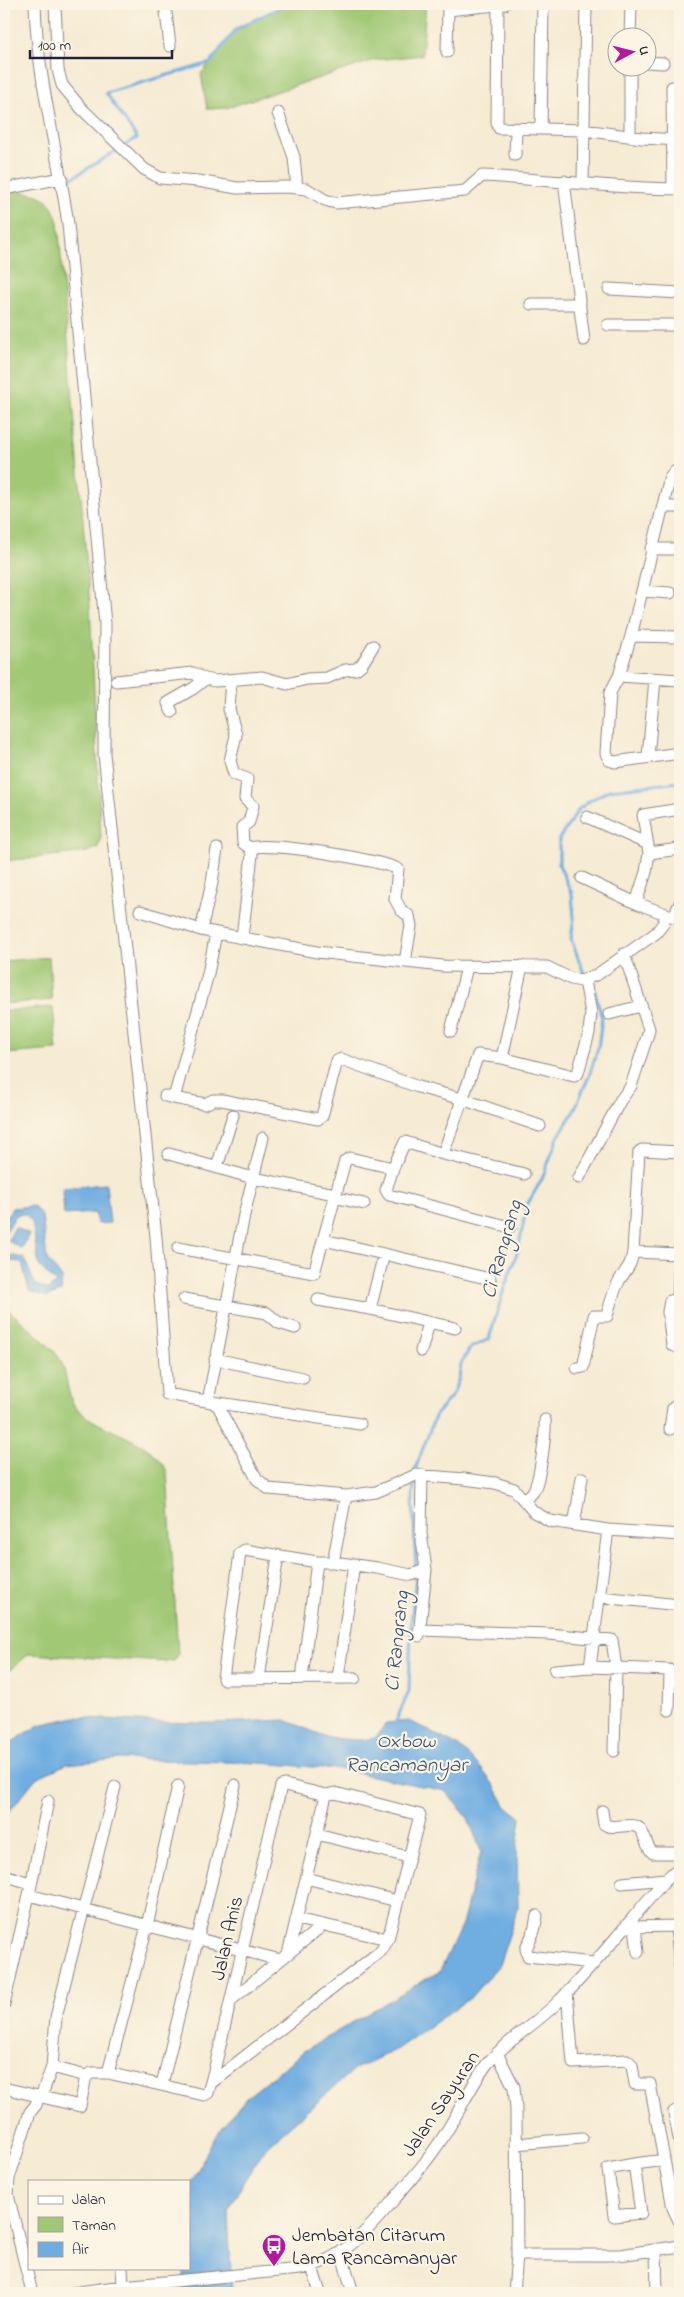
<svg xmlns="http://www.w3.org/2000/svg" width="684" height="2297" font-family="'Indie Flower',sans-serif">
<rect width="100%" height="100%" fill="#fcf5e5"/>
<filter id="ink" filterUnits="userSpaceOnUse"><feTurbulence type="fractalNoise" baseFrequency=".02" numOctaves="2"/><feDisplacementMap in="SourceGraphic" scale="10" xChannelSelector="R" yChannelSelector="G"/><feConvolveMatrix kernelMatrix="1 2 1 2 8 2 1 2 1" color-interpolation-filters="sRGB"/></filter>
<filter id="wash" filterUnits="userSpaceOnUse"><feTurbulence type="fractalNoise" baseFrequency=".0096" numOctaves="4" result="noise"/><feDisplacementMap in="SourceGraphic" scale="20" xChannelSelector="R" yChannelSelector="G"/><feGaussianBlur stdDeviation="1.12" result="paint"/><feColorMatrix in="noise" values="0 0 0 0 0 0 0 0 0 0 0 0 0 0 0 0 0 1.4 0 .05"/><feComposite in="paint" operator="in"/></filter>
<g filter="url(#wash)">
<rect width="100%" height="100%" fill="#f6ebd3"/>
<path fill="#a0c874" stroke="#617558" d="M286,4H426L422,55L375,60L226,108L207,109L201,74L237,30Z
M15,191C42,195 49,194 58,222L90,604L101,841L97,848L87,852L4,861V193Z
M49,957L52,1000L4,1004V961Z
M53,1007L57,1050L4,1054V1011Z
M4,1306C17,1318 52,1346 60,1359C68,1374 66,1398 77,1409C101,1433 155,1439 167,1472L178,1655L174,1661L166,1662L29,1654L4,1675Z"/>
<path fill="#6fade1" stroke="#48688e" d="M106,1184L110,1223L97,1224L95,1213L64,1215L62,1188Z
M33,1206L42,1216L47,1259L62,1278L61,1292L47,1297L29,1291L22,1262L4,1261V1254L24,1258L35,1284L48,1290L56,1283L39,1266L32,1222L25,1214L16,1215L4,1235V1221L12,1208Z
M15,1227L29,1234L22,1249L8,1241Z
M75,1717L152,1722L215,1723L285,1720L329,1738L360,1740L375,1738L386,1723L410,1721L458,1746L479,1766L494,1785L506,1807L521,1817L517,1848L518,1908L499,1965L471,1997L397,2049L355,2069L267,2146L242,2184L228,2211L232,2293H184V2268H189V2187L215,2137L246,2098L304,2051L440,1971L462,1925L481,1851L468,1818L445,1791L338,1769L260,1763L120,1759L67,1764L36,1778L4,1818V1747L39,1725Z"/>
<g fill="none" stroke-linecap="round" stroke-linejoin="round">
<path stroke="#6fade1" stroke-width="3" d="M64,183L137,138L106,93L210,63L237,28L287,4
M414,1472L436,1414L452,1396L459,1378L461,1364L470,1348L489,1339L504,1289L518,1250L527,1205L542,1179L558,1137L574,1111L589,1076L598,1048L602,1018L593,984L583,971L571,939L574,918L572,894L559,865V839L579,809L591,800L609,790L680,782
M414,1479L413,1501L416,1570
M394,1726L409,1691L411,1623L416,1576"/>
</g>
</g>
<g filter="url(#ink)">
<g fill="none" stroke-linecap="round" stroke-linejoin="round">
<defs>
<path id="minor" d="M35,4C37,78 58,151 68,224L105,624L104,754L156,1237L167,1394L212,1402L218,1406L257,1479L269,1489L346,1496L376,1492L416,1475L464,1479L495,1483L514,1489L534,1512L550,1521L608,1530L680,1535
M55,4L58,70L62,85L81,108L144,169L160,178L198,181L237,188L287,187L307,189L325,200L336,203L465,191L482,176C548,179 614,189 680,189
M165,4L170,46
M498,4L497,123L499,128L584,130L642,138L680,140
M630,38L631,4
M447,52L448,10L505,4
M646,62L663,63
M672,87L673,189
M278,113L294,157L297,188
M541,129L543,4
M630,137V68
M515,155L516,130
M564,181L584,340
M583,183L586,4
M4,189L62,178
M609,289L680,293
M531,304H580
M608,325H680
M680,471L674,472L670,477L631,636L619,676L610,693L606,753L609,760L615,762L680,753
M663,507H680
M651,549H680
M642,591L670,593
M631,636L680,637
M619,676L680,680
M231,680L229,709L236,735L230,761L234,774L247,779L245,799L253,806L249,822L242,827L243,843L250,848L252,855L242,937
M116,681L193,673L205,679L215,681L262,677L287,684L307,679L327,678L345,670L356,669L362,664L373,646
M172,712L168,703L194,688L205,679
M648,757L655,679
M587,817L648,844
M250,848C268,841 380,860 398,869L395,899L401,910L409,916L411,926L405,962
M649,853L680,849
M582,878L636,903L666,914
M636,903L646,872L649,853L643,815L680,809
M140,911L201,930L317,952L442,966L547,967L571,979L581,981L598,974L656,933L663,924L666,914L680,919
M674,916L680,903
M201,930L212,883L217,849
M609,1014L641,1006
M451,1031L467,967
M502,1058L522,966
M165,1096L174,1098L208,974L216,933
M174,1098L205,1104L213,1100H222L318,1119L322,1116L337,1061L341,1059L418,1087L462,1099L540,1126
M680,1152L642,1150L639,1152L633,1252L680,1254L678,1299H680
M169,1154L253,1178L335,1194
M443,1154L478,1055L502,1058L574,1076L578,1073L589,1033L591,1013L585,981
M217,1167L233,1115
M393,1168L386,1190L389,1195L510,1227
M579,1178L620,1101L631,1086L648,1034L649,1029L624,954
M334,1197L364,1204
M324,1240L490,1279
M178,1248L314,1273L345,1161L350,1158L393,1168L405,1142L443,1154L524,1174
M184,1299L267,1313L279,1323L295,1328
M678,1299L670,1301L668,1312L672,1345L680,1348
M318,1300L370,1309L455,1328
M370,1309L384,1254
M421,1351L429,1323
M215,1359L303,1378
M577,1368L583,1367L594,1316H607C610,1304 613,1292 619,1281C626,1269 631,1267 633,1252
M208,1401L244,1215L263,1138
M212,1402L360,1424
M670,1429L673,1408L680,1404
M524,1500C527,1497 530,1496 533,1492C540,1481 546,1434 545,1420
M574,1525L582,1478
M333,1562L346,1496
M600,1597L680,1605
M419,1630L549,1634L612,1640L616,1668L614,1751
M419,1636L426,1570L421,1533L422,1475
M590,1667L608,1530
M555,1670L590,1667L669,1670L670,1672L669,1710
M259,1678L278,1556
M302,1678L317,1562
M338,1678L354,1564
M355,1678L223,1679L240,1553L245,1550L317,1562H333L377,1568L411,1575L426,1570
M115,1787L56,2017L52,2067L86,2076L92,2073H108L204,2095L208,2093L214,2071L281,1786L285,1785L326,1795
M602,1811L604,1824C614,1831 630,1821 639,1828C646,1835 645,1846 653,1853H680
M317,1834L408,1857
M4,1875L30,1883
M306,1878L397,1901
M622,1883L666,1879
M29,1895L280,1960
M537,1916L534,1931L526,1949L528,1956L593,1963
M296,1919L388,1939
M676,1926L680,1967
M625,1927L680,1926
M635,1927L638,1952
M567,1992L573,2063L627,2060L632,2065L635,2084H650L673,2208L680,2223
M231,2000L322,1926
M4,2004L29,1895L48,1801
M497,2053L514,2087L516,2109L517,2255H620L680,2246
M108,2073L147,1926L178,1786
M211,2083L382,1950L388,1939L420,1815L335,1793L326,1795L288,1954
M162,2084L235,1785
M4,2088L80,2106L86,2076
M41,2097L52,2067
M680,2109L674,2112L680,2144
M516,2144L582,2138
M634,2164L608,2169L614,2216L641,2213L634,2164L664,2160
M656,2250L657,2293
M341,2252L353,2293
M312,2267L320,2293
M122,2268L123,2286
M32,2293L8,2195L9,2178L30,2112L36,2105L38,2097
M72,2293L123,2286L300,2269C343,2261 370,2228 397,2196C415,2175 434,2153 448,2129C461,2108 472,2084 487,2064C507,2040 536,2024 558,2002C597,1963 630,1920 666,1879L680,1867
M514,2293L517,2255"/>
</defs>
<use href="#minor" stroke="#8c8687" stroke-width="13"/>
<use href="#minor" stroke="#fff" stroke-width="11"/>
</g>
</g>
<defs>
<symbol id="bus-pin" viewBox="-11 -11 22 30"><path d="M0 17L-7.5 6A9.5 9.5 0 1 1 7.5 6Z" fill="#b5179e" stroke="#fcf5e5"/><path d="M-5-6H5V4H4V6H2V4H-2V6H-4V4H-5ZM-3.5-4V0h7V-4ZM-3.5 1.2v1.5H-2V1.2ZM2 1.2v1.5H3.5V1.2Z" fill="#fff"/></symbol>
</defs>
<g fill-rule="evenodd">
<use href="#bus-pin" x="260" y="2232" width="28" height="38"/>
</g>
<g text-anchor="middle" stroke-width="4.5" stroke-linejoin="round" paint-order="stroke">
<g font-size="20" fill="#22223b" stroke="#fcf5e5">
<text transform="translate(226 1938) rotate(-77)" y="7">Jalan Anis</text>
<text transform="translate(440 2103) rotate(-56)" y="7">Jalan Sayuran</text>
</g>
<g font-size="20" fill="#22223b" stroke="#fcf5e5" text-anchor="start">
<text x="292" y="2241">Jembatan Citarum<tspan x="292" dy="23">Lama Rancamanyar</tspan></text>
</g>
<g font-size="21" font-style="italic" fill="#3d5375" stroke="#fcf5e5">
<text transform="translate(501 1249) rotate(-74)" y="7">Ci Rangrang</text>
<text transform="translate(396 1641) rotate(-84)" y="7">Ci Rangrang</text>
<text x="406" y="1747">Oxbow<tspan x="406" dy="24">Rancamanyar</tspan></text>
</g>
</g>
<rect width="684" height="2297" fill="none" stroke="#fcf5e5" stroke-width="20"/>
<rect x="28" y="2180" width="162" height="90" fill="#fcf5e5" stroke="#a5a1a1"/>
<rect x="38" y="2196" width="25" height="8" fill="#ffffff" stroke="#a5a1a1"/>
<text x="72" y="2204" font-size="15" fill="#22223b">Jalan</text>
<rect x="38" y="2217" width="25" height="15" fill="#a0c874" stroke="#a5a1a1"/>
<text x="72" y="2230" font-size="15" fill="#22223b">Taman</text>
<rect x="38" y="2242" width="25" height="15" fill="#6fade1" stroke="#a5a1a1"/>
<text x="72" y="2254" font-size="15" fill="#22223b">Air</text>
<g transform="translate(632 52) rotate(83)"><circle r="24" fill="#fcf5e5" stroke="#a5a1a1"/>
<path d="M0-4L9 19L0 12L-9 19Z" fill="#b5179e"/>
<text y="-8" font-size="14" font-weight="bold" text-anchor="middle" fill="#22223b">U</text>
</g>
<path d="M30 50v8h142v-8" fill="none" stroke="#22223b" stroke-width="2.5"/>
<text x="38" y="50" font-size="15" fill="#22223b" stroke="#fcf5e5" stroke-width="4" paint-order="stroke">100 m</text>
</svg>
